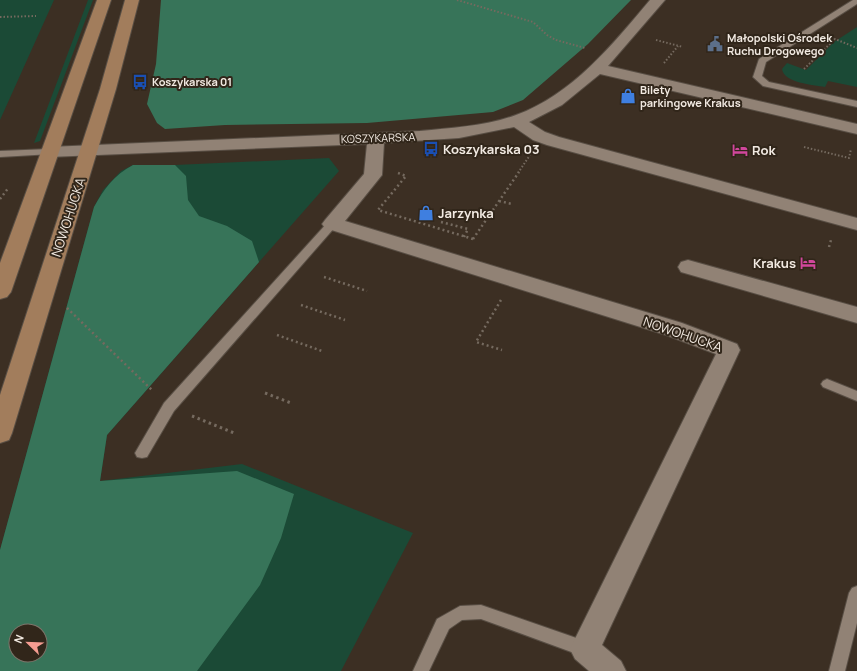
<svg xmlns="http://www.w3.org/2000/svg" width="857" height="671" font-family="Manrope,sans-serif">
<rect width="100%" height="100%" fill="#3c2f23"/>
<path fill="#1b4a36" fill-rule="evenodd" d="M0,0H54L0,120Z
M88,0H93L40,141L34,143Z
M857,27V87L828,81L825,87C813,85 784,83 782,69L787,63L806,70L834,42Z
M329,158L339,171L107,435L100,481L242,464L413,533L341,671H0V550L94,207L103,190L121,171L133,165H175ZM16,631H40V655H16Z"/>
<path fill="#377459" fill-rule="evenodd" d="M161,0H631L588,44L523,100L493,112L367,123L225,125L165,129L157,123L147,104L156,64Z
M133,165H175L186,176L188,200L199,216L227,226L252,241L259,262L107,435L100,481L237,471L294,494L281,538L260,585L197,671H0V550L94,207C104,189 114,175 133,165ZM16,631H40V655H16Z"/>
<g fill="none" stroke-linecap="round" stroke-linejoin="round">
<defs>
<path id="lane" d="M853,0H857V4L766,62L762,76L769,82L857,101V107L763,86L753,77L759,59Z
M49,149L54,152L52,154L0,157V151Z
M332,221L337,224L336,226L174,411L147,457L142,458L137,457L135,453L164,403L328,222Z
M827,379L857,391V401L823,387L821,384L823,381Z
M857,586V623L845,671H829L849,593L852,588Z
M481,605L585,641L591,644L593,649L591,654L585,657L481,619L462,620L449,629L429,671H413L437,619L460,606Z"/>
<path id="street" d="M650,0H665L608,66L857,124V134L600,74L562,105L529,122L545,132L559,137L857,218V230L547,145L533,140L514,127L459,138L384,143L382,175L345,221L682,323L737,344L740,350L602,645L621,661L626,671H589L575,659L570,649L716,354L666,335L325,228L322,224L325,220L364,174L367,144L49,157L43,156L40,152L43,148L49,147L420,131C452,128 486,126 516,115C572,95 613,44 650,0Z
M688,260L857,307V323L681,272L678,267L681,262Z"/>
<path id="secondary" d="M97,0H111L11,292L7,297L0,299V263Z
M125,0H139L116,89L12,433L9,440L0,443V395L100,89Z"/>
</defs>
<use href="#lane" stroke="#584e44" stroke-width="2"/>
<use href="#street" stroke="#584e44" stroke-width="2"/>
<use href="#secondary" stroke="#584e44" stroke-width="2"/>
<path stroke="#756a5f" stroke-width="2" stroke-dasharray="1.5 2" stroke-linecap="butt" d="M457,0L533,22L547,35L556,40L585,48
M0,17L36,16
M656,40L683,47
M664,63L678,46
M804,69L835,39L857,48
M804,147L849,158L851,149
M518,173L530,155"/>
<path stroke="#756a5f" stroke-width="2.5" stroke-dasharray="2 3" stroke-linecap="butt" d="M398,173L406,176L378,210L473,239
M0,199L9,187
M499,201L512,204
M441,222L468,229L464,237
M473,239L519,172
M829,247L831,240
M324,277L367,291
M501,300L476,342L502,350
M301,305L345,320
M67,308L153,391
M277,335L322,351"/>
<path stroke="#756a5f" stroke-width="3" stroke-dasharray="2.5 3.5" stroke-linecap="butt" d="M265,393L291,403
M192,416L234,433"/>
<use href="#lane" fill="#918275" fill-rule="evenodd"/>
<use href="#street" fill="#918275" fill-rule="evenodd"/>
<use href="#secondary" fill="#a27d5c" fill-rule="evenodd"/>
</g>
<defs>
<symbol id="civic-bare" viewBox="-9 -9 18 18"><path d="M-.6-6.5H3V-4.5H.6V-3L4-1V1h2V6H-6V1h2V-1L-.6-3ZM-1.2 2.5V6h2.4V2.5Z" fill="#5c6f8a" stroke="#31261a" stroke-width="2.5" paint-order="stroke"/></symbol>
<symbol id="bus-bare" viewBox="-9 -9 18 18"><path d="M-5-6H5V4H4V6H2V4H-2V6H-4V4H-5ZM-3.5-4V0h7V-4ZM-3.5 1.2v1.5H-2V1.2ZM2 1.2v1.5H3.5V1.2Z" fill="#1a4fb4" stroke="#31261a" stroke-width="2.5" paint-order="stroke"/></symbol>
<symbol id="shop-bare" viewBox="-9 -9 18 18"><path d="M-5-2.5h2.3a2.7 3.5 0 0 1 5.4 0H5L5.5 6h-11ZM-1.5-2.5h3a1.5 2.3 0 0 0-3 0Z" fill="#3f7fe0" stroke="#31261a" stroke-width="2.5" paint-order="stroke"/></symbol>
<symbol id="hotel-bare" viewBox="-9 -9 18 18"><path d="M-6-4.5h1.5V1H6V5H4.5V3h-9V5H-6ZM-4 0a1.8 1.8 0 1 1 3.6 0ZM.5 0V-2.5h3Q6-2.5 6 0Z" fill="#d1479c" stroke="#31261a" stroke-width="2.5" paint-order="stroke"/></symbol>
</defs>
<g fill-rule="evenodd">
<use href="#civic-bare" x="704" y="33" width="22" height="22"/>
<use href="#bus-bare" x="129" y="71" width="22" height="22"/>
<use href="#shop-bare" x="617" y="85" width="22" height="22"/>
<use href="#bus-bare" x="420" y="138" width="22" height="22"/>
<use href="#hotel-bare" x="729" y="139" width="22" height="22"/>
<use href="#shop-bare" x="415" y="202" width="22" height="22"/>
<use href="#hotel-bare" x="797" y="252" width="22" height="22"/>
</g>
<g text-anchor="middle" stroke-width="4" stroke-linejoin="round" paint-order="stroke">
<g font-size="11" font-weight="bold" fill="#f2eae2" stroke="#31261a" text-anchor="start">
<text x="727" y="42">Małopolski Ośrodek<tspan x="727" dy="13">Ruchu Drogowego</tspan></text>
<text x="152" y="86">Koszykarska 01</text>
<text x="640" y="94">Bilety<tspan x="640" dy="13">parkingowe Krakus</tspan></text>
</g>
<g font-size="11" fill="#f2eae2" stroke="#31261a">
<text transform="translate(378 138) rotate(-2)" y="4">KOSZYKARSKA</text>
</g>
<g font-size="13" font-weight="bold" fill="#f2eae2" stroke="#31261a" text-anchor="start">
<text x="443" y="154">Koszykarska 03</text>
<text x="752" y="155">Rok</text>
<text x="438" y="218">Jarzynka</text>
<text x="796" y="268" text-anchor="end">Krakus</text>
</g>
<g font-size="13" fill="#f2eae2" stroke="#31261a">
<text transform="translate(68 217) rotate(-72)" y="5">NOWOHUCKA</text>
<text transform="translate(683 334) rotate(19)" y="5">NOWOHUCKA</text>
</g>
</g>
<g transform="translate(28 643) rotate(293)"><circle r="19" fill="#31261a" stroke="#7e746a"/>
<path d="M0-3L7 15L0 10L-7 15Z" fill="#f59c91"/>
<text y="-6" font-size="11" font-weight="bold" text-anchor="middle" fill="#f2eae2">N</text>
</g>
</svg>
